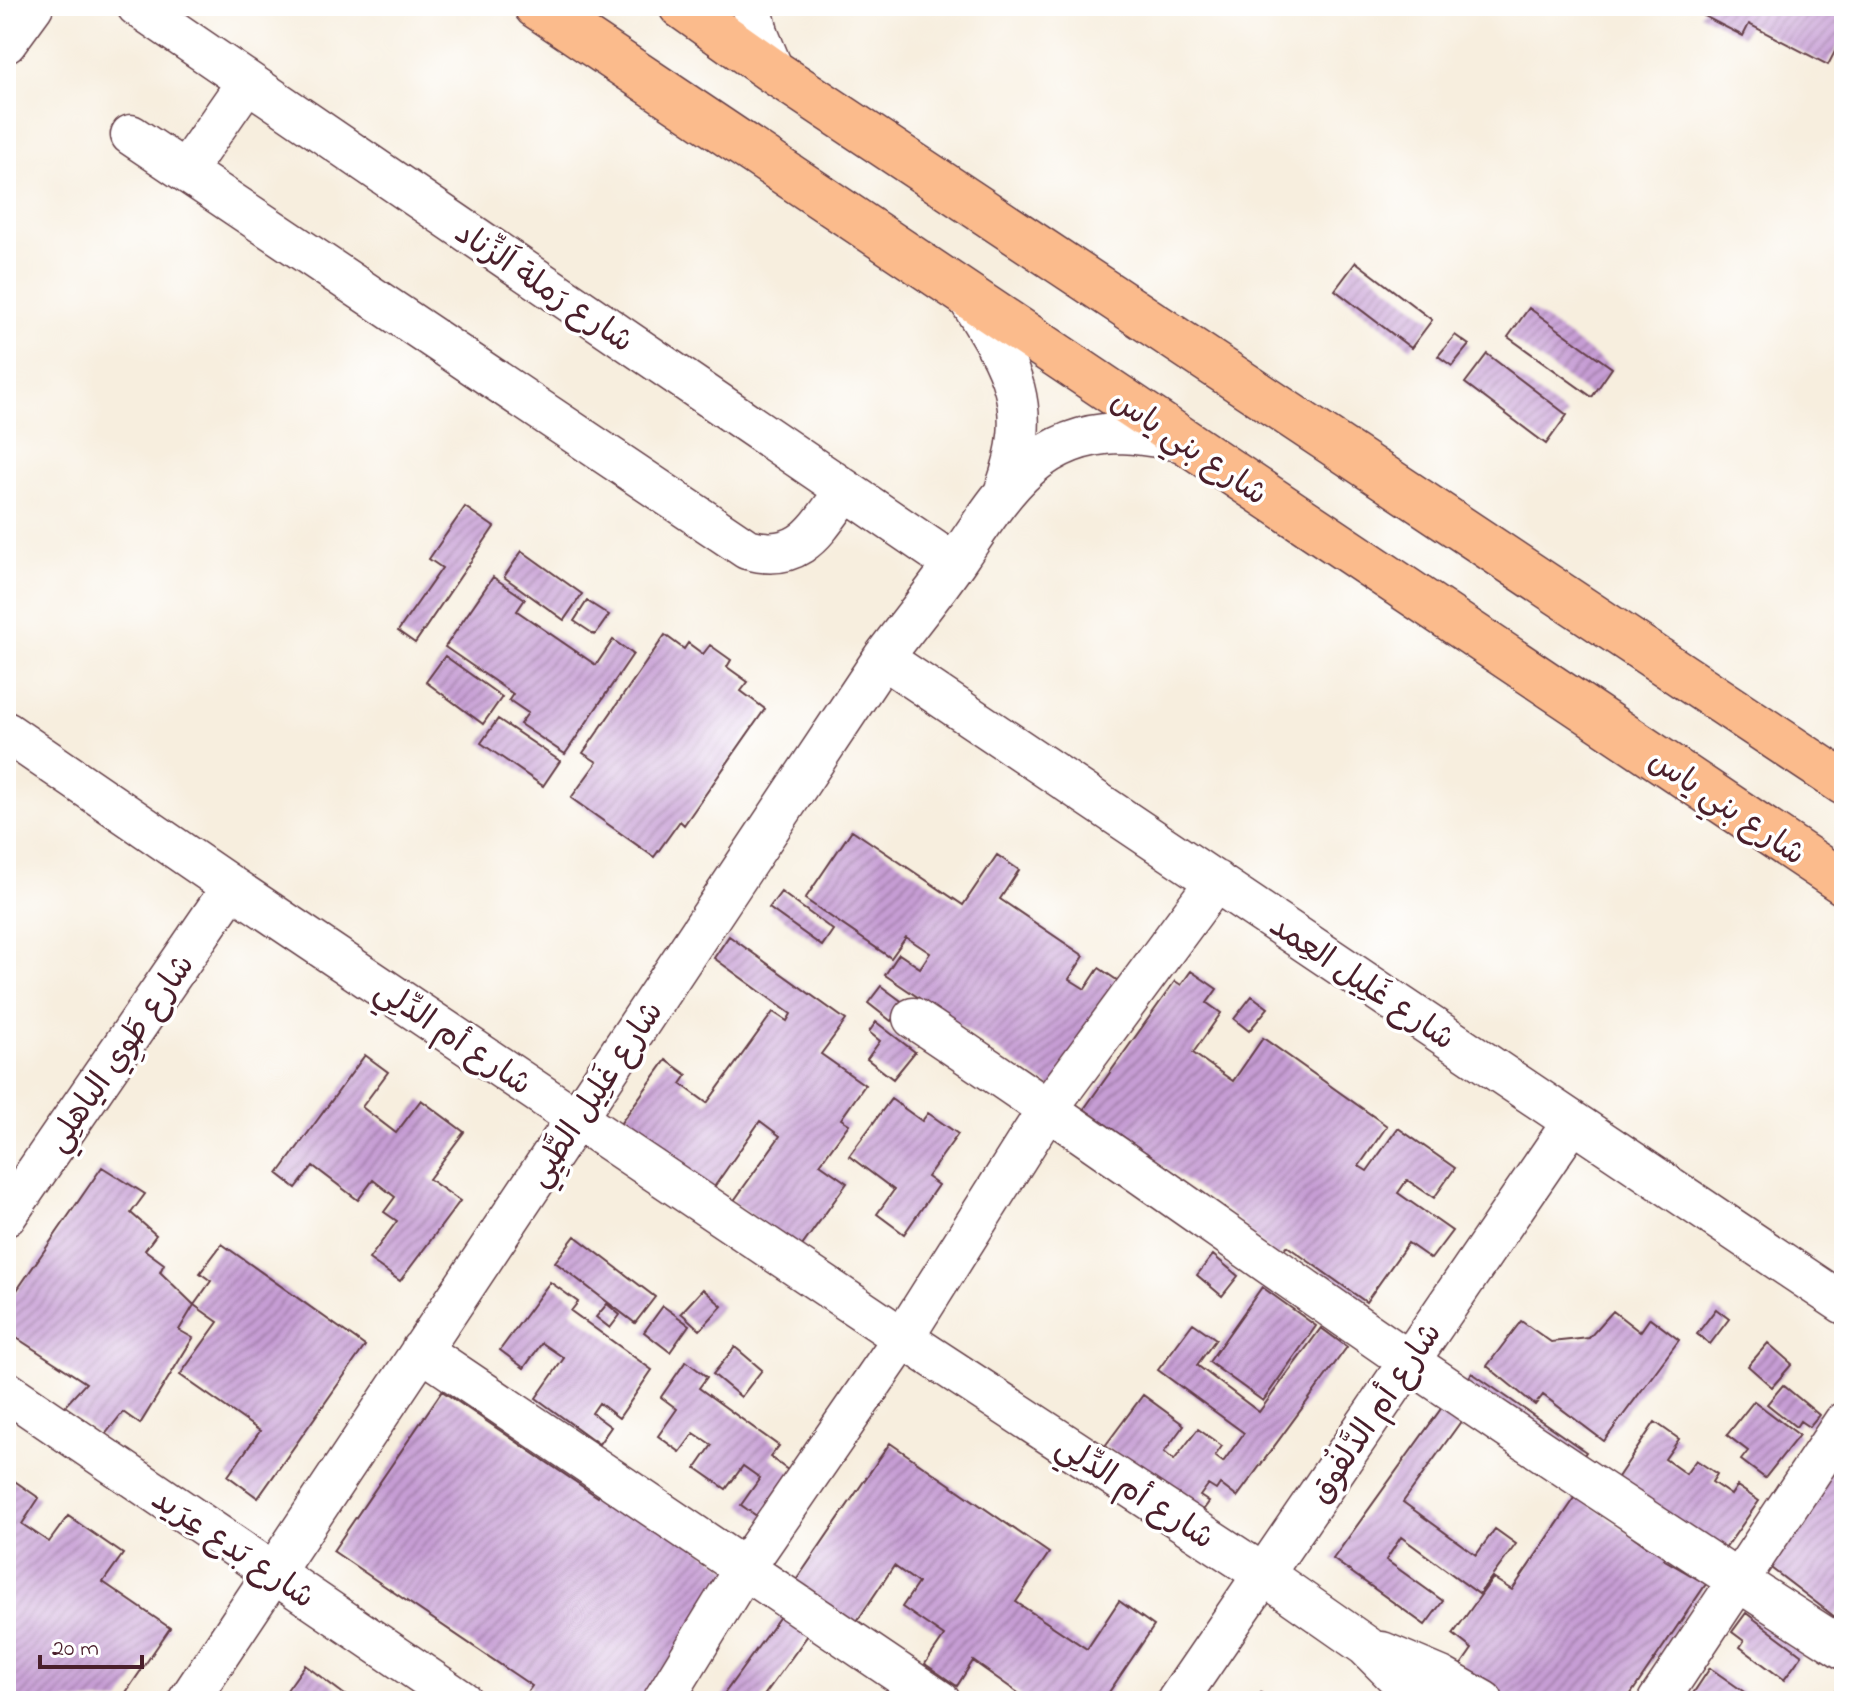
<svg xmlns="http://www.w3.org/2000/svg" width="1850" height="1707" font-family="'Indie Flower','Playpen Sans Arabic',sans-serif">
<defs>
<pattern id="building-hatch" width="6" height="6" patternUnits="userSpaceOnUse" patternTransform="scale(2)"><rect width="6" height="6" fill="#c69dd4"/><path d="M-1 1l2-2M0 6l6-6M5 7l2-2" fill="none" stroke="#a37fac"/></pattern>
</defs>
<rect width="100%" height="100%" fill="#fff"/>
<filter id="ink" filterUnits="userSpaceOnUse"><feTurbulence type="fractalNoise" baseFrequency=".0125" numOctaves="2"/><feDisplacementMap in="SourceGraphic" scale="16" xChannelSelector="R" yChannelSelector="G"/><feConvolveMatrix kernelMatrix="1 2 1 2 8 2 1 2 1" color-interpolation-filters="sRGB"/></filter>
<filter id="wash" filterUnits="userSpaceOnUse"><feTurbulence type="fractalNoise" baseFrequency=".006" numOctaves="4" result="noise"/><feDisplacementMap in="SourceGraphic" scale="32" xChannelSelector="R" yChannelSelector="G"/><feGaussianBlur stdDeviation="1.8" result="paint"/><feColorMatrix in="noise" values="0 0 0 0 0 0 0 0 0 0 0 0 0 0 0 0 0 1.4 0 .05"/><feComposite in="paint" operator="in"/></filter>
<g filter="url(#wash)">
<rect width="100%" height="100%" fill="#f7eede"/>
<g id="blocks">
<path fill="url(#building-hatch)" d="M1705,6H1844V34L1828,65L1749,24L1743,36L1700,14Z
M1356,262L1432,320L1411,348L1335,290Z
M1529,308L1612,368L1592,397L1508,337Z
M1455,335L1469,345L1452,366L1438,356Z
M1487,354L1567,415L1546,444L1465,383Z
M465,507L494,527L415,643L398,631L442,568L429,559Z
M522,551L582,594L564,620L504,577Z
M493,577L525,599L517,611L596,665L613,640L633,654L565,754L520,724L528,713L509,700L513,694L445,647Z
M587,601L609,615L595,635L574,621Z
M665,635L684,649L688,643L703,654L710,645L731,660L727,667L748,682L741,691L765,709L684,825L680,821L654,857L571,798L597,762L583,753Z
M445,656L502,697L483,724L426,682Z
M498,719L560,761L543,786L481,743Z
M852,830L963,905L997,855L1019,870L1000,899L1084,956L1069,979L1085,989L1099,968L1124,985L1054,1089L885,975L899,954L920,968L930,953L906,937L891,958L805,899Z
M781,892L833,930L822,946L769,908Z
M729,936L846,1020L821,1054L865,1085L841,1119L849,1124L820,1164L847,1183L799,1250L733,1202L780,1136L760,1121L712,1190L613,1134L666,1060L687,1075L681,1084L707,1103L773,1012L787,1021L791,1014L714,958Z
M1191,971L1217,989L1207,1003L1221,1013L1193,1053L1233,1081L1263,1038L1387,1126L1359,1166L1367,1171L1398,1128L1455,1168L1434,1198L1407,1180L1398,1193L1452,1231L1431,1259L1408,1243L1366,1302L1287,1246L1277,1258L1232,1214L1084,1109L1175,981L1181,985Z
M881,986L904,1003L891,1021L868,1003Z
M1252,996L1268,1008L1249,1031L1234,1019Z
M876,1022L915,1052L893,1079L867,1059L880,1041L869,1032Z
M365,1055L388,1072L362,1107L396,1133L421,1100L464,1132L429,1179L460,1201L400,1281L369,1259L397,1221L384,1212L395,1197L373,1180L358,1200L313,1166L296,1188L278,1174Z
M891,1099L922,1121L928,1113L958,1134L927,1177L938,1185L904,1234L877,1214L894,1190L849,1156Z
M102,1167L145,1194L131,1213L156,1235L145,1250L164,1264L160,1272L194,1305L179,1330L193,1338L140,1424L123,1412L103,1437L64,1407L86,1383L6,1331V1306Z
M575,1236L655,1297L635,1323L555,1262Z
M222,1244L365,1346L258,1498L228,1476L260,1431L180,1375L218,1322L194,1305L211,1281L200,1273Z
M1213,1255L1238,1276L1222,1296L1197,1275Z
M550,1282L578,1302L571,1311L652,1370L619,1418L599,1403L592,1413L611,1427L599,1444L536,1398L564,1358L542,1343L524,1368L500,1350Z
M1262,1287L1316,1326L1263,1401L1209,1362Z
M703,1289L722,1306L700,1330L681,1313Z
M607,1304L620,1315L610,1328L596,1317Z
M663,1306L689,1325L670,1352L644,1332Z
M1716,1309L1729,1319L1710,1344L1697,1334Z
M1613,1311L1640,1332L1650,1318L1679,1340L1604,1441L1543,1395L1535,1405L1487,1366L1521,1321L1551,1342L1589,1338Z
M1193,1323L1216,1339L1197,1365L1259,1412L1321,1328L1347,1347L1237,1497L1220,1484L1216,1490L1208,1485L1200,1496L1209,1502L1193,1524L1157,1484L1105,1446L1143,1395L1184,1425L1164,1452L1174,1460L1198,1429L1222,1446L1215,1456L1223,1462L1244,1433L1158,1370Z
M1768,1343L1792,1364L1772,1387L1748,1366Z
M735,1347L762,1370L741,1397L713,1374Z
M686,1361L707,1377L699,1388L779,1446L770,1457L796,1476L764,1521L741,1505L760,1478L743,1466L726,1489L696,1468L712,1445L694,1433L680,1452L658,1436L677,1409L661,1397Z
M1472,1373L1586,1452L1572,1472L1458,1393Z
M1783,1385L1819,1415L1809,1427L1800,1421L1796,1427L1767,1404Z
M442,1391L598,1497L606,1485L736,1574L650,1701H521L532,1686L333,1551Z
M1754,1401L1799,1435L1765,1478L1741,1460L1748,1451L1727,1435Z
M1443,1406L1462,1420L1403,1502L1476,1555L1495,1529L1516,1544L1479,1594L1401,1537L1386,1560L1443,1601L1425,1625L1333,1559Z
M1655,1422L1679,1439L1665,1459L1686,1474L1696,1460L1717,1474L1712,1482L1731,1495L1737,1486L1759,1501L1715,1563L1610,1489Z
M890,1443L1049,1553L1016,1602L1087,1649L1119,1601L1154,1626L1103,1701H1017L1021,1695L973,1661L957,1686L925,1664L944,1636L902,1607L918,1583L894,1566L855,1624L795,1582Z
M1844,1453V1605L1835,1617L1763,1562Z
M6,1475L39,1498L22,1524L49,1542L68,1516L123,1554L103,1582L170,1628L120,1701H6Z
M1577,1495L1646,1546L1659,1532L1673,1545L1663,1559L1706,1584L1626,1701H1485L1452,1678L1472,1649L1453,1634L1493,1578L1512,1590Z
M1746,1613L1802,1655L1784,1680L1740,1647L1744,1641L1732,1632Z
M781,1615L808,1635L760,1701H719Z
M305,1665L353,1701H271L276,1693L282,1697Z
M1710,1668L1757,1701H1688Z
M1844,1680V1701H1826Z
M1261,1693L1272,1701H1255Z"/>
</g>
</g>
<g filter="url(#ink)">
<use href="#blocks" fill-opacity="0" stroke="#643e46" stroke-width="2"/>
<g fill="none" stroke-linecap="round" stroke-linejoin="round">
<defs>
<path id="minor" d="M137,6L954,564
M751,6L759,36L774,72
M6,43L33,6
M131,135L747,549C801,564 817,529 845,491
M185,171L247,82
M966,295C1011,367 1036,404 1005,490
M883,658L1844,1304
M6,732L232,887L903,1338L1263,1574L1366,1646L1421,1701
M913,1018C1081,1129 1244,1248 1410,1362C1554,1460 1698,1556 1844,1649
M6,1216L232,887
M421,1350L940,1701
M6,1391L462,1701
M1382,1652L1441,1677L1483,1701
M188,1701L883,658C909,623 937,590 961,554C1002,494 1036,435 1118,433C1140,433 1163,438 1185,442
M663,1701L744,1569L903,1338L1049,1107L1216,881
M1177,1701L1572,1123
M1658,1701L1844,1422"/>
<path id="major" d="M536,6L1844,883
M681,6L774,72L1844,783"/>
</defs>
<use href="#minor" stroke="#643e46" stroke-width="43"/>
<use href="#major" stroke="#643e46" stroke-width="47"/>
<use href="#minor" stroke="#fff" stroke-width="40"/>
<use href="#major" stroke="#fbbb8c" stroke-width="44"/>
</g>
</g>
<g text-anchor="middle" stroke-width="7" stroke-linejoin="round" paint-order="stroke">
<g font-size="32" fill="#4a1f2b" stroke="#fff">
<text transform="translate(545 286) rotate(34)" y="11">شارع رَملة اَلزِّناد</text>
<text transform="translate(1190 446) rotate(34)" y="11">شارع بني ياس</text>
<text transform="translate(1728 806) rotate(34)" y="11">شارع بني ياس</text>
<text transform="translate(1363 981) rotate(34)" y="11">شارع غَلِيل العِمد</text>
<text transform="translate(454 1036) rotate(34)" y="11">شارع أم الدِّلِي</text>
<text transform="translate(119 1052) rotate(-55)" y="11">شارع طَوِي الياهلِي</text>
<text transform="translate(594 1093) rotate(-56)" y="11">شارع غَلِيل الطَّيِي</text>
<text transform="translate(1374 1412) rotate(-56)" y="11">شارع أم الدَّلفُوق</text>
<text transform="translate(1136 1491) rotate(33)" y="11">شارع أم الدِّلِي</text>
<text transform="translate(234 1547) rotate(34)" y="11">شارع بَدع عِرَيد</text>
</g>
</g>
<rect width="1850" height="1707" fill="none" stroke="#fff" stroke-width="32"/>
<path d="M40 1655v12h102v-12" fill="none" stroke="#4a1f2b" stroke-width="4"/>
<text x="52" y="1655" font-size="24" fill="#4a1f2b" stroke="#ffffff" stroke-width="6" paint-order="stroke">20 m</text>
</svg>
